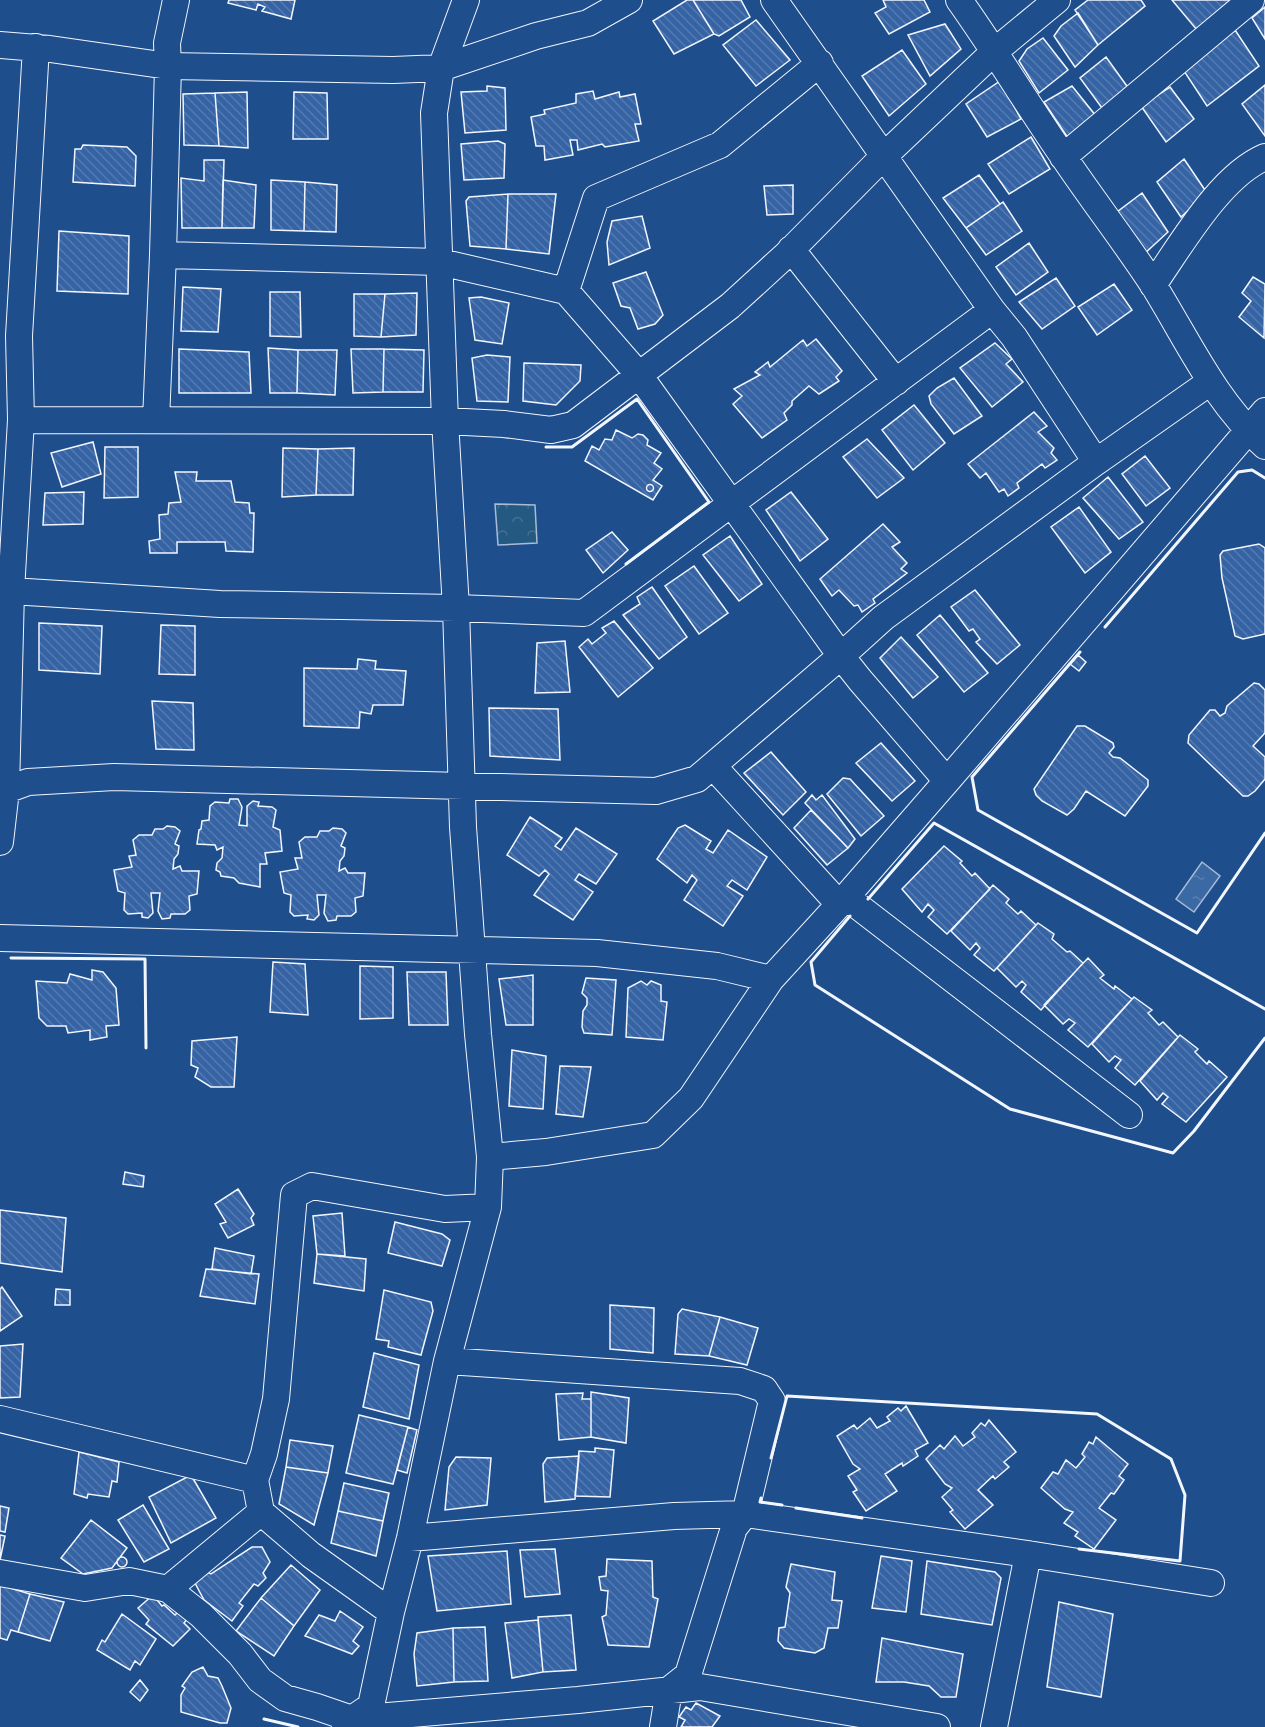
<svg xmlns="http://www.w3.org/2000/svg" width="1265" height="1727" font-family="Poppins,sans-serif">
<defs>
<pattern id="park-crowns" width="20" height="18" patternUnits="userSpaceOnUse" patternTransform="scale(1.5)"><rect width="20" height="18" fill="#245a82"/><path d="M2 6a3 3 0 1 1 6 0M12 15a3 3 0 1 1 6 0" fill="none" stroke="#447295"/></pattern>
<pattern id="water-ripples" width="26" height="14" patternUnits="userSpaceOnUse" patternTransform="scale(1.5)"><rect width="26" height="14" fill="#3b69a3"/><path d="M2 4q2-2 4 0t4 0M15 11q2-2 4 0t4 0" fill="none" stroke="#587fb1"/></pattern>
<pattern id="building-back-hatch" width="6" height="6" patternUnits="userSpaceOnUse" patternTransform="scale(1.5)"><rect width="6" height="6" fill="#3563a3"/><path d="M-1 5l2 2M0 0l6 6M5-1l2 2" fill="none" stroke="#537ab1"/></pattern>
</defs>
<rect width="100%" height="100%" fill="#1f4e8c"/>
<path fill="url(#park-crowns)" stroke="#a8bbd7" stroke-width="1.5" d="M495,504L535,505L537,543L498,545Z"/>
<path fill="url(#water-ripples)" stroke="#a8bbd7" stroke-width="1.5" d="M1202,862L1220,876L1194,912L1176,899Z"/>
<path fill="url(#building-back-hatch)" stroke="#f2f6ff" stroke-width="1.5" d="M229,0H295L291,19L262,11L265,7L258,4L256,10L228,3Z
M687,0H693L714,34L674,54L653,21Z
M693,0H741L750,17L719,36L714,34Z
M883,0H924L930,12L889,34L875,13L886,7Z
M1088,0H1141L1145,6L1098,45L1075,10Z
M1172,0H1231L1197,30Z
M1265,7V39L1252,18Z
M1078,13L1098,45L1075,67L1054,36L1061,26Z
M756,20L790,60L756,86L723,45Z
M945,24L961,49L930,76L908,35Z
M1235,30L1259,66L1207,106L1184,71Z
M1043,38L1068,70L1039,93L1019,61L1027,49Z
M902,50L926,84L889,116L862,76Z
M1106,57L1129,89L1105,112L1080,78Z
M1000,81L1021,119L987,137L966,104Z
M1265,85V136L1242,104Z
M487,86L505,88L506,130L465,133L461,92L487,91Z
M1072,86L1096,116L1068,138L1044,102Z
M1170,87L1194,119L1166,142L1141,106Z
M593,91L595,99L619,92L620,97L635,94L641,124H635L639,141L605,147L602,144L578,150L577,140H570L573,155L545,160L544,146H536L531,117L545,114L544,110L576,103V94Z
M247,92L248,148L219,146L215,93Z
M294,92L327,93L328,139H293Z
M215,93L219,146L184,145L183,94Z
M1031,137L1050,169L1009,194L988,164Z
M498,141L505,144L504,178L464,180L461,144Z
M83,145L127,147L136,156L135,186L73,182L75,149H81Z
M1184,159L1207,193L1181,217L1157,182Z
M204,160H224L222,228H182L181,178L204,181Z
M979,175L1000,204L966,228L943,198Z
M223,180L256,185L254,228H222Z
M271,180L305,182L304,231L271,230Z
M305,182L337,185L336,232L304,231Z
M793,185V214L767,215L764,186Z
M1142,193L1168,232L1143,255L1117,212Z
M508,194L506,249L470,246L466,201L469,197Z
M508,194H556L549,254L506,249Z
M1003,202L1022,231L986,255L966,228Z
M642,216L650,248L609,265L607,242L612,221Z
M59,231L129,236L128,294L57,291Z
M1029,243L1048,272L1016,295L996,267Z
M646,272L663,315L655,324L638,329L630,308L621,306L613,283Z
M1253,277L1265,284L1264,338L1239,317L1251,301L1242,293Z
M1056,278L1075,306L1042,329L1019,302Z
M1114,284L1132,310L1097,335L1078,307Z
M183,287L221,289L218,332L181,331Z
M270,292H300L301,337L270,336Z
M417,293L416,335L381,337L385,294Z
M354,294H385L381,337L354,336Z
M481,297L509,303L502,344L475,340L469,298Z
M816,339L842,371L836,377L839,381L819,394L809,386L792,401V405L784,413L787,420L762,438L733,404L742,396L734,389L760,375L755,372L768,362L770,367L803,340L807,346Z
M995,343L1012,359L1006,364L1023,382L992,407L960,368Z
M268,348L298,350L297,393H270Z
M179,349L249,352L251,393H179Z
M351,349H384L383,392L353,393Z
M384,349L424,350L423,392H383Z
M298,350H337L335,395L297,393Z
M487,355L510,357L508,402L477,401L472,358Z
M524,363L581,365L580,381L556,405L523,401Z
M954,378L982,416L954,434L931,404L929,396L937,388Z
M914,405L945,443L913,470L882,430Z
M1034,412L1047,426L1038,432L1054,448L1051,453L1057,460L1045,468L1042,464L1017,483L1019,488L1008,496L1004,489L999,492L986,473L980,478L968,464Z
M616,430L632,438L638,434L643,435L648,440L647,445L661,453L654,463L662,469L653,480L662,486L653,500L585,461L592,446L599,450L605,439L612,440Z
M867,439L904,478L877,498L843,457Z
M93,442L101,474L62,487L51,453Z
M105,447H138V497L104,498Z
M283,448L318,449L316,495L282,497Z
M354,448L353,495H316L318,449Z
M1145,456L1170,488L1146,506L1122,474Z
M175,472H197L196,481H231L235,502L249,503L250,513H254L253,552L226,551L225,542H177V553H150L149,541L160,539L159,515L168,514L169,503L181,502Z
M1108,477L1143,522L1119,539L1083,498Z
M646.5 488a3.5 3.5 0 1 1 7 0a3.5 3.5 0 1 1-7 0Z
M84,492L83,524L43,525L45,493Z
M791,492L828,539L800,561L766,510Z
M1079,507L1111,552L1085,573L1051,527Z
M883,524L900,542L892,547L907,563L901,569L907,573L873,599L875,603L862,612L858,605L854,606L839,590L832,596L820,579Z
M612,532L628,550L603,573L586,550Z
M730,536L762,584L739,601L703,555Z
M1259,544L1265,548V634L1243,639L1235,636L1222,578L1220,555L1223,551Z
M694,566L728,613L699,634L665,586Z
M652,587L687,637L659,659L623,615L640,604L637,597Z
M975,590L1020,645L997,664L976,642L980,639L973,629L969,631L951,607Z
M940,615L988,673L964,692L917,635Z
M614,621L653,668L618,697L579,647L588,639L592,644L606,633L602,628Z
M39,623L102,626L100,674L39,670Z
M161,625L195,626V675L159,674Z
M901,637L938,677L913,698L880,658Z
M565,641L570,692L535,693L537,643Z
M1078,655L1086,662L1079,671L1070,664Z
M358,659L376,661L375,669L406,671L403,705H373L371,714L360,712L359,728L304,726V668L357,669Z
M1254,683L1259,684L1265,690V733L1253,746L1265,757V779L1255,791L1248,796H1243L1188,743L1189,735L1210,710H1215L1220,716L1225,713L1227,706Z
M152,701L193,703L194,750L156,749Z
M489,708L558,709L560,760L490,756Z
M1077,726H1085L1113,743L1114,747L1109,753L1113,757L1120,758L1148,780V786L1125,816L1086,791L1074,809L1067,815L1042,801L1036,795L1034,789Z
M881,743L915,781L892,801L856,763Z
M771,752L806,792L783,815L744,773Z
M843,778L850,779L884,816L861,836L827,794Z
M812,795L816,800L822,795L855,839L848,848L805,803Z
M230,799H238L242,807L239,825L247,826V806L253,801L259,802L258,806L272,807L276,810L273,827L280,830L282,851L265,853L267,864H260V887L239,883L234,878L221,876L220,872L216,870L217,863L222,858L223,847L217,850L215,845L197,844L199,830L201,829L202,821L209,820L210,806L215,802L229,803Z
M811,810L848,848L827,865L794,828Z
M530,817L562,838L555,846L561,850L576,828L617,854L596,884L579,874L575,880L593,892L573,920L534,895L549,874L545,870L539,876L507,855Z
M685,825L711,841L706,849L713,853L728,830L767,857L747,890L732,880L727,886L743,896L723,926L684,900L697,880L692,875L687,883L657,859L678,828Z
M167,826L175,827L180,831L175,844L179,846L178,854L174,859L173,869L180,866L182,871H199L197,894L189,896L190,910L185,914H171L170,918L162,919L158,911L160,893H151L153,913L148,918L142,917V913L128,914L124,910L125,893L118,891L114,870L132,867L129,856L136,855L133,840L139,835H152L155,829H163Z
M333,828L342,829L346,833L341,846L345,848L344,856L340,861L339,871L345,868L348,873H365L363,896L355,898L356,912L351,916H337L336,920L328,921L324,913L326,895H317L319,915L314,920L307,919L308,915L294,916L290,912L291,895L284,893L280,872L298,869L295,858H302L299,842L305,837H317L320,831H329Z
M944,846L962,861L960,863L972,876L975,873L990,889L947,934L928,917L934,910L928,904L922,912L902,889Z
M993,885L1009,899L1006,903L1018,914L1021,911L1036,925L994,971L974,955L980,948L976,943L970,950L951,931Z
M1038,923L1054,934L1052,939L1067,952L1070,951L1083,963L1041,1010L1021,992L1026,985L1022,981L1016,987L997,968Z
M1088,958L1104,975L1100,978L1114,989L1115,986L1132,999L1088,1047L1068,1030L1075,1023L1069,1019L1063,1024L1044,1005Z
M273,962L305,964L308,1015L270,1012Z
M360,966L393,967V1018L360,1019Z
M92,970L103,972L116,988L119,1025L106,1026L107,1037L90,1040V1030L68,1033L66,1026H47L39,1018L36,981L67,983L70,974L92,980Z
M407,972H446L448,1025H409Z
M533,975V1025H506L499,979Z
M586,978L616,980L612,1035L584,1033L582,1027L583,1011L587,1005V998L582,993Z
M641,981L647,985L651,981L661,985V1001L667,1002L663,1040L626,1037L628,988Z
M1134,997L1152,1010L1148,1013L1159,1025L1163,1022L1178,1037L1135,1085L1115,1068L1121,1060L1115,1056L1109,1062L1092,1044Z
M1180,1035L1198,1049L1195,1052L1207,1064L1209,1061L1227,1077L1186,1122L1162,1104L1168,1097L1163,1093L1157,1100L1140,1081Z
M237,1037L234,1087H211L195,1077L198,1068L191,1065L192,1041Z
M512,1050L546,1056L543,1109L509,1106Z
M560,1066L591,1067L583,1117L556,1114Z
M125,1172L144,1176L143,1187L123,1184Z
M238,1189L254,1214L251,1218L254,1225L228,1238L220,1224L226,1222L215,1204Z
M0,1210L66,1218L62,1272L0,1263Z
M342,1213L345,1256L317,1254L313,1216Z
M395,1222L442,1234L450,1240L442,1266L388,1253Z
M215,1248L254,1256L251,1274L212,1269Z
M317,1254L366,1259L364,1291L314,1283Z
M206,1269L259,1274L255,1304L200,1296Z
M2,1287L22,1316L0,1331V1289Z
M56,1289L70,1290V1305H55Z
M384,1290L431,1302L433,1311L421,1355L388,1347L389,1341L376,1339Z
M610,1305L654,1308L653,1353L610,1349Z
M682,1309L720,1317L709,1356L675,1354L678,1314Z
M720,1317L758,1328L747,1365L709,1356Z
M23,1344L20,1397L0,1398V1346Z
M374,1353L419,1365L409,1419L363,1407Z
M591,1392L629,1398L626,1443L591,1437Z
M583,1393L582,1399H591V1437L559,1440L556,1394Z
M906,1406L928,1443L915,1450L918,1456L903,1466L902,1463L885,1474L897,1491L866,1511L853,1492L857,1490L848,1476L860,1469L853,1464L837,1436L854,1425L857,1429L870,1418L877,1428L890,1421L887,1417L898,1408L901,1411Z
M359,1415L408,1427L393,1484L346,1473Z
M989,1420L1016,1452L1004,1462L1009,1467L995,1479L993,1476L978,1490L993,1505L965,1529L950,1512L953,1510L942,1497L952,1488L945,1484L926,1459L940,1445L944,1449L955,1436L963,1446L975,1437L972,1433L981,1423L985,1426Z
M408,1427L417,1430L407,1473L397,1470Z
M1096,1437L1128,1464L1119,1476L1124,1480L1114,1494L1111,1493L1099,1508L1116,1520L1094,1549L1075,1536L1078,1532L1064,1523L1073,1512L1065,1509L1041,1488L1053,1472L1058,1474L1066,1460L1076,1468L1085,1457L1082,1454L1089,1442L1093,1444Z
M290,1440L333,1446L328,1473L286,1467Z
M595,1448L614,1450L610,1497L575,1496L579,1451L595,1452Z
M79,1452L119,1462L117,1482L112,1481L109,1497L88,1494L87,1498L74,1494Z
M579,1456L575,1499L545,1502L543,1464L547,1458Z
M456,1457L491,1458L487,1505L445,1510L449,1467Z
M286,1467L328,1473L314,1525L279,1504Z
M191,1475L216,1518L171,1543L149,1497Z
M344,1483L389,1493L383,1521L338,1511Z
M143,1505L169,1549L144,1562L118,1520Z
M0,1506L9,1508L5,1532L0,1531Z
M338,1511L383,1521L376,1556L331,1543Z
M91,1520L127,1548L112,1568L83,1574L61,1558Z
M0,1535L5,1536L0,1560Z
M252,1547H262L270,1562L263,1573L266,1578L258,1586L254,1584L239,1603L243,1606L232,1621L204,1600L195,1583L203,1570L211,1574Z
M555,1549L560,1594L525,1597L520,1550Z
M507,1551L511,1604L437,1611L428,1556Z
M881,1556L912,1561L906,1612L872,1608Z
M117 1562a5 5 0 1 1 10 0a5 5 0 1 1-10 0Z
M607,1559L652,1561L653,1597L658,1599L649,1647L608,1645L602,1617L606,1615L608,1591L601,1590L599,1577L606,1576Z
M927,1561L995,1572L1001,1578L992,1625L921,1614Z
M791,1564L835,1572L832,1600L842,1601L838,1628H828L824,1648L815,1653L784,1648L778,1641L779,1628L785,1627L790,1593L786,1587Z
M291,1565L320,1590L294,1626L261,1598Z
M0,1585L30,1594L18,1632L11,1630L7,1640L0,1638Z
M30,1594L64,1602L50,1641L18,1632Z
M153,1595L162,1606L164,1605L175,1615L179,1611L188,1618L184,1623L190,1629L173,1646L146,1624L149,1620L138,1608Z
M261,1598L294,1626L274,1656L236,1631Z
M1059,1602L1113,1614L1101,1697L1047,1687Z
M340,1611L363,1627L353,1641L359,1646L352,1654L305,1636L319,1615L335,1621Z
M122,1614L156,1639L140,1665L135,1661L130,1670L97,1650L102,1640L105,1642Z
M571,1615L576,1670L543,1672L538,1617Z
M538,1620L543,1672L512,1678L505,1623Z
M485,1627L488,1681L454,1682L453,1628Z
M453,1628L454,1682L417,1686L414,1654L417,1633Z
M882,1638L963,1654L956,1697H941L929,1686L904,1682H876Z
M203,1667L208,1676L218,1678L222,1686L231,1708L227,1723H220L181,1712V1695L185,1688L182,1686L192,1672Z
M140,1680L148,1690L140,1701L130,1692Z
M696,1703L720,1716L712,1727H681L685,1720L679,1717L686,1707L691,1710Z"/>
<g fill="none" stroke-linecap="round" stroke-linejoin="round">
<defs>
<path id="minor" d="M774,0L992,310L1014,337L1096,462L1210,382
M959,0C996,52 1029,107 1065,159C1094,202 1126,243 1154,286C1188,341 1216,403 1265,446
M0,45L50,49L168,66L393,70L441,68L536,36L588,23L629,0
M1063,157L1251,0
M791,249L896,382
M163,255L440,262L566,291L639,375L841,656L883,618L1096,462
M1153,285C1181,245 1220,176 1265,157
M566,291L596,198L720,145L820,63
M21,420L445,421L504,424L551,430L573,425L730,306L787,254L884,156L995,51L1057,0
M156,420L163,255L168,66L167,43L176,0
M11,591L220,604L456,608L584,613L992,310
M713,766L839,904
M947,781L1265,411
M6,790L28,782L114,777L656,791L697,779L841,656L860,680L947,781L846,897L771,979L691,1098L653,1135L546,1152L490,1157
M0,842L6,790L11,591L21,420L19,336L36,47
M846,897L1129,1115
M0,938L597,953L717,966L771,979
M447,1361L740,1381L764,1389L772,1401L745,1514L734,1528L688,1675L669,1690L663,1727
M0,1419L255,1480
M410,1538L674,1516L745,1514L1028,1554L1211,1583
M0,1573L85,1588L129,1581L168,1589L261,1512
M168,1589L201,1615L240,1654L260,1680L285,1698L317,1707L352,1719L578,1700L700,1687L937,1727
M391,1612L311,1555L261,1512L255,1480L264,1454L276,1399L294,1195L312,1186L445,1209L488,1207
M345,1727L352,1719L371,1706L391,1612L410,1538L447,1361L488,1207L490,1157L478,1034L463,827L456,608L445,421L434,113L441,68L466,0
M994,1727L1028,1554"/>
</defs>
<use href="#minor" stroke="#f2f6ff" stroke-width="28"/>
<use href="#minor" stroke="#1f4e8c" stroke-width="26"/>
<path stroke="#f2f6ff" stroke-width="3" d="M546,447H572L637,399L709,502L626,564
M1105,627L1238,472L1252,470L1265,478
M1080,652L972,777L978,810L1197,933L1265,833
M868,899L934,823L1265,1009
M850,916L811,962L815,985L1010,1109L1173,1153L1194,1131L1265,1038
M11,958L145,959L146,1048
M771,1458L787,1396L1097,1414L1171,1459L1185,1495L1180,1561L1079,1549
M761,1498L760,1502L782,1505
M796,1508L862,1518
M264,1719L298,1727"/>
</g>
</svg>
